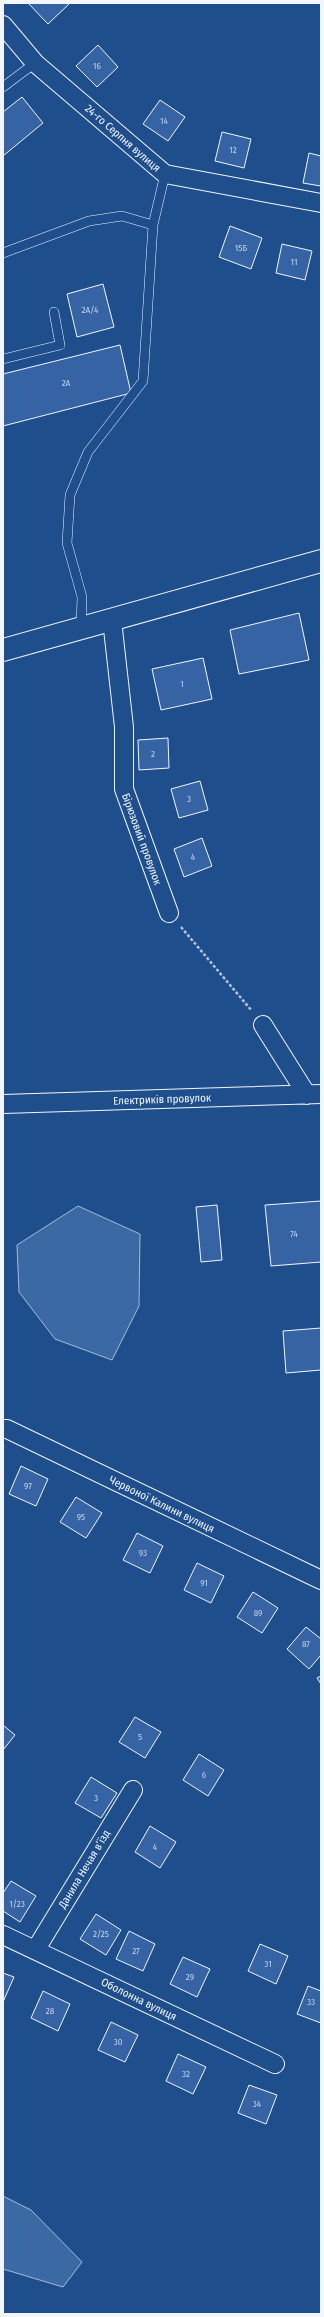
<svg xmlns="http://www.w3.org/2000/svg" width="324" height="2317" font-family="'Fira Sans Condensed',sans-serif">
<rect width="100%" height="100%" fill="#1f4e8c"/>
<path fill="#3b69a3" stroke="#a8bbd7" d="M78,1206L140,1234L139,1306L112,1360L55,1339L19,1292L17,1245Z
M3,2196L31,2210L82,2262L63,2287L3,2269Z"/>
<path fill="#3563a3" stroke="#f2f6ff" d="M28,3H69V4L48,24Z
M98,45L118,67L97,87L76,66Z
M22,97L43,123L3,156V112Z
M160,100L185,117L168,141L143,124Z
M222,132L251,139L244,168L215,161Z
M309,153L321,156V186L303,183Z
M230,226L262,238L251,269L219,257Z
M282,244L312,251L305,280L276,273Z
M103,284L114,327L77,337L67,294Z
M120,345L131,393L3,426V374Z
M299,613L309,660L239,674L230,630Z
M203,658L212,699L161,710L152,669Z
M168,738L169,768L139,770L138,740Z
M200,781L208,810L179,818L171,789Z
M202,838L212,866L184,877L174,849Z
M321,1201V1262L271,1266L265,1205Z
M217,1205L222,1260L201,1262L196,1207Z
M321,1328V1370L286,1373L283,1331Z
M21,1466L48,1479L36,1506L9,1494Z
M76,1497L102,1513L86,1538L60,1522Z
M137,1533L163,1546L150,1573L123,1560Z
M197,1563L224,1576L211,1603L184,1590Z
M253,1592L278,1608L262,1633L237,1617Z
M306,1627L321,1639V1655L309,1669L287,1649Z
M321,1676V1684L317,1678Z
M135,1717L161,1732L145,1758L119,1742Z
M3,1725L15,1735L3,1750Z
M199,1754L224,1770L208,1796L183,1780Z
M91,1777L117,1793L101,1818L75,1803Z
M150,1826L176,1842L160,1868L135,1852Z
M11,1881L36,1896L20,1922L3,1911V1893Z
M96,1914L121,1930L106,1955L80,1939Z
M129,1931L155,1944L143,1971L116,1959Z
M260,1944L288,1956L276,1984L248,1971Z
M183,1957L210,1969L197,1997L170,1984Z
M3,1973L14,1977L3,2002Z
M308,1986L321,1991V2023L297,2014Z
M43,1991L70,2004L58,2031L31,2018Z
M111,2022L138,2035L125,2062L98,2050Z
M178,2054L206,2067L193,2094L166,2081Z
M249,2085L277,2095L266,2124L238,2113Z"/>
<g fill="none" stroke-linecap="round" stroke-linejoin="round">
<defs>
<path id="lane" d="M3,87L35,63
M3,253L89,221L122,216L153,225
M3,359L60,345L54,312
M81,627L82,597L67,543L70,495L88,452L143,381L153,225L165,174"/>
<path id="street" d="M3,25L35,63L165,174L321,203
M112,620L124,727V789L169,913
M263,1025L307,1095
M3,1104L321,1094
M3,1429H7L321,1580
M3,1935L275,2064
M36,1949L133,1790"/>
<path id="highway" d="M3,650L321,561"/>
</defs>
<use href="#lane" stroke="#f2f6ff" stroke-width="10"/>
<use href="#street" stroke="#f2f6ff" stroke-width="20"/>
<use href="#highway" stroke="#f2f6ff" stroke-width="24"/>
<path stroke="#b3c4dc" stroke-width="2.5" stroke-dasharray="3 2" stroke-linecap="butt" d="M181,927L252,1011"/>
<use href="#lane" stroke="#1f4e8c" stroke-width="9"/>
<use href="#street" stroke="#1f4e8c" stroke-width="18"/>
<use href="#highway" stroke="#1f4e8c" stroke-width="22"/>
</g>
<g text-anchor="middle" stroke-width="3" stroke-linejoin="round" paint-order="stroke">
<g font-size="9" fill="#c3d1e8">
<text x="97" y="69">16</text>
<text x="164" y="124">14</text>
<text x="233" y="153">12</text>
<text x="241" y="251">15Б</text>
<text x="294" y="265">11</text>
<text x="90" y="313">2А/4</text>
<text x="66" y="386">2А</text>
<text x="182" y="687">1</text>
<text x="153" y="757">2</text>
<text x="189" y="802">3</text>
<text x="193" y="860">4</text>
<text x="294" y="1237">74</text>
<text x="28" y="1489">97</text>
<text x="81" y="1520">95</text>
<text x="143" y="1556">93</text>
<text x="204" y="1586">91</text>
<text x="258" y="1616">89</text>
<text x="306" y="1647">87</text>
<text x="140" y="1740">5</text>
<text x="204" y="1778">6</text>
<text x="96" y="1801">3</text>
<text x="155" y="1850">4</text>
<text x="17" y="1907">1/23</text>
<text x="101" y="1937">2/25</text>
<text x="136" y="1954">27</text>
<text x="268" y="1967">31</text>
<text x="190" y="1980">29</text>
<text x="311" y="2005">33</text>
<text x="50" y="2014">28</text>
<text x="118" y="2045">30</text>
<text x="186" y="2077">32</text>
<text x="257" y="2107">34</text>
</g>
<g font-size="11" fill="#f2f6ff" stroke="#1f4e8c">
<text transform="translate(123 138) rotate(41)" y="4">24-го Серпня вулиця</text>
<text transform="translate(142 839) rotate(70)" y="4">Бірюзовий провулок</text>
<text transform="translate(162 1099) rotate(-2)" y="4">Електриків провулок</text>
<text transform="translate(162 1504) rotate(26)" y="4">Червоної Калини вулиця</text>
<text transform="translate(84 1869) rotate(-59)" y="4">Данила Нечая в’їзд</text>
<text transform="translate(139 1999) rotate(26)" y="4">Оболонна вулиця</text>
</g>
</g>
<rect width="324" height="2317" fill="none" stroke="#f2f6ff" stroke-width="8"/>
</svg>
